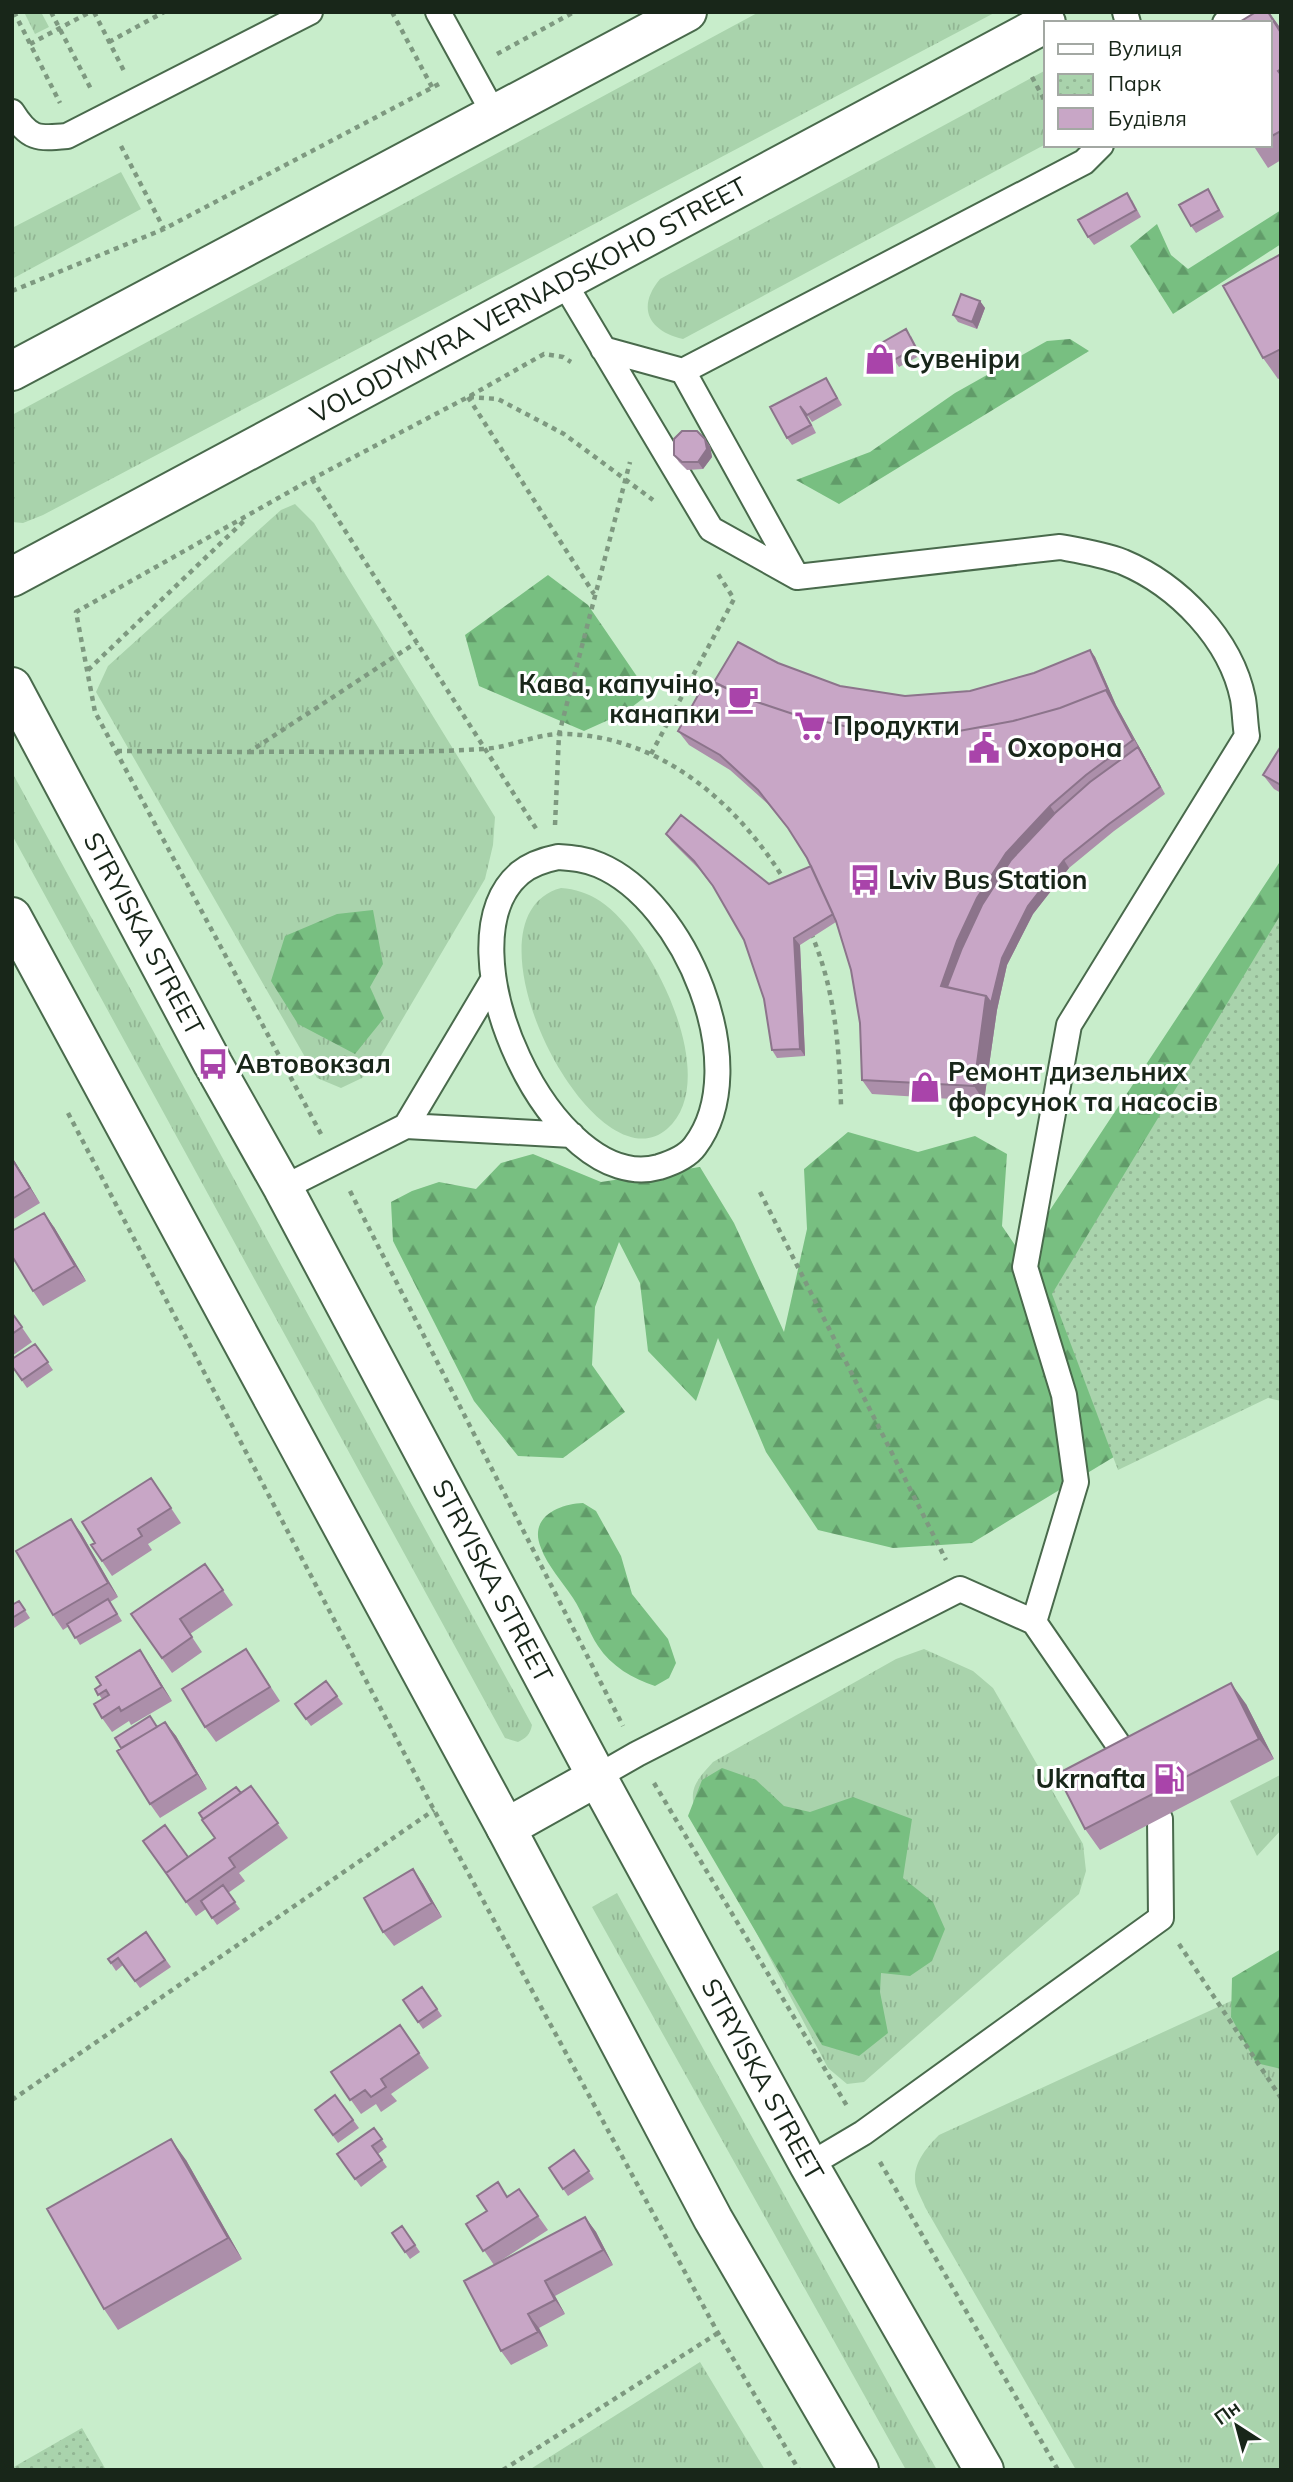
<svg xmlns="http://www.w3.org/2000/svg" width="1293" height="2482" font-family="Mulish,sans-serif">
<defs>
<pattern id="grass-tufts" width="24" height="20" patternUnits="userSpaceOnUse" patternTransform="scale(1.75)"><rect width="24" height="20" fill="#a9d3ac"/><path d="M3 7l-1-3M5 7V3M7 7l1-3M15 17l-1-3M17 17v-4M19 17l1-3" fill="none" stroke="#91b593"/></pattern>
<pattern id="forest-firs" width="22" height="20" patternUnits="userSpaceOnUse" patternTransform="scale(1.75)"><rect width="22" height="20" fill="#78bf81"/><path d="M5 1l3.5 6h-7zM16 11l3.5 6h-7z" fill="#619b69"/></pattern>
<pattern id="park-dots" width="8" height="8" patternUnits="userSpaceOnUse" patternTransform="scale(1.75)"><rect width="8" height="8" fill="#a9d3ac"/><path d="M2 2h.1M6 6h.1" fill="none" stroke="#91b593" stroke-width="1.8" stroke-linecap="round"/></pattern>
</defs>
<rect width="100%" height="100%" fill="#c8edcb"/>
<path fill="url(#grass-tufts)" d="M24,12H41L49,27L35,34Z
M759,12H996L43,515L23,523L12,522V415Z
M1046,70V144L683,339C649,331 636,308 660,279Z
M121,172L141,209L12,279V228Z
M295,504L314,523L495,817L493,845L485,879L379,1059L362,1078L341,1088L317,1078L96,692L108,666L281,510Z
M13,774L532,1725C530,1735 526,1738 518,1742L505,1738L12,835Z
M561,888C575,889 588,893 600,901C651,934 724,1080 667,1129C593,1193 453,917 561,888Z
M924,1649L973,1671L993,1688L1083,1844L1086,1871L1079,1894L864,2082L847,2084L828,2068L699,1824C688,1792 691,1786 713,1762L896,1659Z
M1280,1775L1281,1830L1257,1856L1230,1801Z
M617,1893L921,2442L937,2470H906L592,1907Z
M1281,1978V2470H1076L925,2207C922,2199 915,2188 915,2180C914,2162 927,2147 939,2135Z
M700,2362L765,2470H529Z"/>
<path fill="url(#forest-firs)" d="M1281,210V244L1173,314L1130,246L1157,224L1171,255L1188,269Z
M1070,339L1089,351L839,504L796,480L870,452L955,393L1047,341Z
M548,575L588,605L649,694L624,713L584,731L479,686L465,635Z
M1281,860V1368L1269,1363L972,1543L893,1548L818,1530L766,1452L718,1338L696,1401L648,1351L640,1283L619,1242L595,1307L592,1365L625,1412L563,1458L518,1456L474,1401L393,1241L391,1202L412,1191L439,1182L476,1189L501,1163L533,1154L601,1182L700,1167L734,1223L784,1332L807,1229L804,1169L848,1132L918,1152L975,1136L1007,1154L1002,1226L1021,1254Z
M373,910L383,964L370,987L384,1018L355,1054L298,1024L271,981L285,936L337,914Z
M583,1503L596,1511L621,1556L632,1594L668,1639L676,1663L669,1678L655,1686C633,1679 611,1666 598,1646C588,1631 583,1613 573,1598C563,1583 547,1565 541,1548C528,1517 559,1504 583,1503Z
M722,1768L756,1780L784,1806L810,1812L853,1797L912,1819L903,1878L933,1902L945,1929L932,1961L910,1976L881,1973L880,1992L888,2033L859,2056L822,2045L688,1816L702,1780Z
M1281,1949V2069L1256,2063L1231,2017L1232,1978Z"/>
<path fill="url(#park-dots)" d="M1281,914V1401L1268,1398L1118,1470L1052,1294Z
M82,2428L106,2470H12V2468Z"/>
<g fill="none" stroke-linecap="round" stroke-linejoin="round">
<defs>
<path id="service" d="M438,12L494,114
M1125,12L1128,23
M1225,23L1251,12
M12,112C29,139 37,139 67,136L310,12
M563,281L711,529L797,577L1060,547C1082,551 1102,554 1123,562C1178,585 1231,639 1243,699C1245,711 1245,724 1247,736L1069,1025L1025,1267L1064,1395L1076,1482L1034,1622
M603,349L683,371L1084,162L1101,145
M683,371L797,577
M558,857C573,858 585,859 599,865C685,901 755,1067 695,1146C687,1157 672,1163 659,1167C553,1197 436,944 520,873C531,864 543,860 558,857Z
M406,1126L493,980
M283,1188L406,1126L572,1135
M597,1777L637,1754L960,1589L1034,1622L1131,1763
M809,2165L863,2133L1161,1918L1160,1819"/>
<g id="minor">
<path d="M12,371L687,12"/>
<path id="s1" d="M12,577L1046,23"/>
</g>
<g id="primary">
<path id="s2" d="M12,687L213,1064L283,1188L597,1777L809,2165L984,2470"/>
<path d="M12,917L506,1828L713,2219L859,2470"/>
<path d="M506,1828L597,1777"/>
</g>
</defs>
<use href="#service" stroke="#496a4c" stroke-width="28"/>
<use href="#minor" stroke="#496a4c" stroke-width="42"/>
<use href="#primary" stroke="#496a4c" stroke-width="42"/>
<path stroke="#7e9980" stroke-width="4.5" stroke-dasharray="5 5" stroke-linecap="butt" d="M14,12L60,103
M51,12L91,89
M94,12L124,71
M392,12L432,87
M109,42L164,12
M30,44L90,12
M497,54L574,12
M1032,77L1046,103
M121,146L164,229
M12,291L164,229L439,84
M468,397L594,594
M469,397L498,399L564,434L653,500
M312,479L537,830
M88,670L246,519
M117,751L249,752L417,642
M249,752C327,751 405,754 483,749C509,748 535,734 561,734C658,734 737,802 785,881
M651,754L734,599L718,574
M555,825L559,734L630,462
M811,933C835,989 839,1045 841,1105
M68,1113L434,1810L718,2333L799,2470
M321,1134L95,712L76,612L312,479L468,397L544,354L563,357L571,362
M350,1191L623,1726
M760,1192L946,1560
M654,1783L847,2106
M1179,1944L1281,2098
M12,2100L434,1810
M880,2162L1058,2470
M503,2470L718,2333"/>
<use href="#service" stroke="#fff" stroke-width="24"/>
<use href="#minor" stroke="#fff" stroke-width="38"/>
<use href="#primary" stroke="#fff" stroke-width="38"/>
</g>
<path fill="#ac8faa" d="M1269,12L1281,29V160L1268,168L1253,145H1270V23Z
M1208,189L1224,217L1196,233L1191,226Z
M1132,200L1141,217L1094,245L1088,237Z
M1281,254V378L1278,379L1263,358Z
M980,301L985,308L977,329L958,322L953,315Z
M911,336L921,355L899,367L894,360Z
M826,378L842,405L812,422L806,413L816,433L792,445L787,438L770,407Z
M705,439L710,446L712,457L703,469L687,470L679,462L674,455Z
M1090,650L1095,657L1116,705L1165,794L1114,831L1069,868L1033,914L1007,965L997,1010L984,1101L872,1094L862,1080L860,1023L851,970L836,922L800,945L805,1056L777,1058L772,1050L764,999L744,940L714,888L699,869L671,841L666,834L769,884L811,866L793,835L768,804L730,770L689,745L678,731L714,682L778,663L840,686L905,696L970,691L1034,673Z
M1281,746V793L1274,789L1263,775Z
M12,1157L40,1203L12,1220Z
M54,1227L86,1281L43,1306L33,1291Z
M12,1313L32,1342L12,1356Z
M35,1344L53,1370L27,1388L12,1366Z
M151,1478L181,1523L148,1544L152,1550L112,1576L91,1545L95,1543Z
M81,1533L118,1597L110,1602L122,1621L80,1645L69,1626L63,1630L53,1615Z
M205,1564L233,1605L190,1634L202,1652L172,1673L131,1614Z
M19,1601L30,1618L14,1628L12,1626V1605Z
M246,1649L280,1701L216,1742L205,1727Z
M140,1650L172,1701L131,1725L129,1721L112,1732L102,1718V1699L95,1689L101,1685Z
M337,1696L343,1704L311,1726L295,1704Z
M1246,1704L1274,1759L1100,1850L1085,1829Z
M165,1722L176,1736L207,1789L160,1818L150,1804L157,1727Z
M251,1786L288,1838L239,1873L245,1881L228,1893L240,1909L217,1925L206,1909L196,1916L143,1841L188,1857L215,1838L241,1793Z
M413,1869L423,1884L442,1917L394,1946L383,1932Z
M146,1932L171,1967L140,1988L123,1965L116,1971L108,1959Z
M422,1987L442,2016L423,2029L403,2000Z
M400,2025L429,2068L391,2094L397,2101L381,2112L376,2104L361,2114L331,2072Z
M335,2095L359,2128L338,2143L315,2110Z
M374,2128L387,2147L378,2154L387,2167L361,2187L337,2154Z
M574,2150L594,2179L568,2196L549,2168Z
M186,2160L242,2259L118,2330L104,2309Z
M519,2189L548,2230L494,2265L466,2224Z
M585,2217L596,2232L613,2265L555,2296L565,2314L539,2328L548,2346L511,2365L501,2351Z
M402,2226L420,2252L410,2259L392,2233Z"/>
<path fill="#8c748b" d="M1269,12L1281,29V33Z
M980,301L985,308L977,329L972,322Z
M705,439L710,446L712,457L703,469L698,462Z
M1090,650L1095,657L1116,705L1165,794L1106,690Z
M1050,806L1060,820L953,995L941,986L957,941L977,898L1006,853Z
M1064,860L1069,868L1033,914L1007,965L997,1010L984,1101L974,1086L986,996L1002,958L1028,906Z
M794,938L800,945L805,1056L800,1049Z
M12,1157L40,1203L30,1188L12,1159Z
M44,1213L54,1227L86,1281L75,1266Z
M71,1519L81,1533L118,1597L108,1583Z
M140,1650L150,1665L172,1701L162,1687Z
M1231,1683L1246,1704L1274,1759L1259,1739Z
M165,1722L176,1736L207,1789L197,1774Z
M413,1869L423,1884L442,1917L432,1903Z
M171,2139L186,2160L242,2259L228,2238Z
M585,2217L596,2232L613,2265L603,2250Z
M545,2281L555,2296L565,2314L555,2300Z
M528,2314L539,2328L548,2346L538,2332Z"/>
<path fill="#c8a6c6" stroke="#8c748b" stroke-width="2" d="M1256,12H1268L1281,33V69L1278,71L1281,75V131L1270,137V23H1238Z
M1208,189L1219,210L1191,226L1179,205Z
M1127,193L1136,210L1088,237L1078,220Z
M1281,254V349L1263,358L1223,286Z
M961,294L980,301L972,322L953,315Z
M906,329L916,348L894,360L883,342Z
M826,378L837,398L807,415L800,406L811,425L787,438L770,407Z
M682,431H697L705,439L707,449L698,462H682L674,455V439Z
M738,642L778,663L840,686L905,696L970,691L1034,673L1090,650L1111,697L1106,690L1060,708L1013,721L959,731H923L908,736L853,728L799,716L751,700L714,682Z
M707,679L751,700L799,716L853,728L908,736L923,731H959L1013,721L1060,708L1106,690L1133,740L1086,775L1050,806L1006,853L977,898L957,941L941,986L986,996L974,1086L862,1080L860,1023L851,970L836,921L807,858L788,828L758,790L720,755L678,731Z
M1281,746V785L1263,775Z
M1138,747L1160,787L1109,824L1064,860L1028,906L1002,958L991,1003L986,996L947,987L962,948L982,905L1011,860L1055,813L1090,782Z
M681,815L769,884L811,866L833,914L794,938L800,1049L772,1050L764,999L744,940L713,886L694,861L666,834Z
M12,1159L30,1188L12,1199Z
M44,1213L75,1266L33,1291L12,1256V1231Z
M12,1313L22,1327L12,1334Z
M35,1344L48,1362L22,1380L12,1366V1359Z
M151,1478L171,1508L138,1529L142,1536L102,1561L91,1545L95,1543L82,1522Z
M71,1519L108,1583L53,1615L16,1551Z
M205,1564L223,1590L180,1619L192,1637L162,1658L131,1614Z
M108,1599L117,1614L75,1638L67,1624Z
M19,1601L25,1610L12,1618V1605Z
M246,1649L270,1687L205,1727L182,1689Z
M140,1650L162,1687L121,1711L119,1707L102,1718L94,1704L109,1695L106,1690L98,1695L95,1689L101,1685L96,1677Z
M326,1681L337,1696L306,1719L295,1704Z
M1231,1683L1259,1739L1085,1829L1057,1774Z
M150,1716L157,1727L121,1748L115,1738Z
M165,1722L197,1774L150,1804L117,1751Z
M251,1786L278,1823L229,1858L235,1867L186,1902L166,1873L215,1838L202,1820Z
M236,1787L241,1793L203,1819L199,1813Z
M165,1825L188,1857L166,1873L143,1841Z
M413,1869L432,1903L383,1932L364,1898Z
M223,1885L235,1902L212,1918L201,1901Z
M146,1932L165,1960L135,1981L118,1958L111,1963L108,1959Z
M422,1987L437,2009L418,2022L403,2000Z
M400,2025L419,2053L381,2079L386,2087L371,2097L365,2090L350,2100L331,2072Z
M335,2095L353,2120L333,2135L315,2110Z
M374,2128L382,2139L372,2146L382,2160L355,2179L337,2154Z
M171,2139L228,2238L104,2309L47,2209Z
M574,2150L589,2171L563,2189L549,2168Z
M498,2182L507,2197L519,2189L538,2216L483,2251L466,2224L487,2211L477,2196Z
M585,2217L603,2250L545,2281L555,2300L528,2314L538,2332L501,2351L464,2281Z
M402,2226L415,2245L405,2252L392,2233Z"/>
<defs>
<symbol id="shop-bare" viewBox="-9 -9 18 18"><path d="M-5-2.5h2.3a2.7 3.5 0 0 1 5.4 0H5L5.5 6h-11ZM-1.5-2.5h3a1.5 2.3 0 0 0-3 0Z" fill="#a944aa" stroke="#fff" stroke-width="2.5" paint-order="stroke"/></symbol>
<symbol id="cafe-bare" viewBox="-9 -9 18 18"><path d="M-5.5-4.5H6V0H3Q3 3.5 0 3.5H-2.5Q-5.5 3.5-5.5 0ZM3-3.2v2h1.7v-2ZM-6 4.5H4V6H-6Z" fill="#a944aa" stroke="#fff" stroke-width="2.5" paint-order="stroke"/></symbol>
<symbol id="supermarket-bare" viewBox="-9 -9 18 18"><path d="M-6-5.5h2.5l.6 2H6L4.5 2H-2.5L-4.4-4H-6ZM-1.5 3.2a1.3 1.3 0 1 0 .1 0ZM3 3.2a1.3 1.3 0 1 0 .1 0Z" fill="#a944aa" stroke="#fff" stroke-width="2.5" paint-order="stroke"/></symbol>
<symbol id="civic-bare" viewBox="-9 -9 18 18"><path d="M-.6-6.5H3V-4.5H.6V-3L4-1V1h2V6H-6V1h2V-1L-.6-3ZM-1.2 2.5V6h2.4V2.5Z" fill="#a944aa" stroke="#fff" stroke-width="2.5" paint-order="stroke"/></symbol>
<symbol id="bus-bare" viewBox="-9 -9 18 18"><path d="M-5-6H5V4H4V6H2V4H-2V6H-4V4H-5ZM-3.5-4V0h7V-4ZM-3.5 1.2v1.5H-2V1.2ZM2 1.2v1.5H3.5V1.2Z" fill="#a944aa" stroke="#fff" stroke-width="2.5" paint-order="stroke"/></symbol>
<symbol id="fuel-bare" viewBox="-9 -9 18 18"><path d="M-5.5-6h7V0h2V4h1.3V-2.5L3-4.5l.8-.8L6-3V5H2.5V1h-1V6h-7ZM-4.2-4.7v3.2H.2V-4.7Z" fill="#a944aa" stroke="#fff" stroke-width="2.5" paint-order="stroke"/></symbol>
</defs>
<g fill-rule="evenodd">
<use href="#shop-bare" x="858" y="337" width="44" height="44"/>
<use href="#cafe-bare" x="721" y="677" width="44" height="44"/>
<use href="#supermarket-bare" x="788" y="704" width="44" height="44"/>
<use href="#civic-bare" x="962" y="726" width="44" height="44"/>
<use href="#bus-bare" x="843" y="858" width="44" height="44"/>
<use href="#bus-bare" x="191" y="1042" width="44" height="44"/>
<use href="#shop-bare" x="903" y="1065" width="44" height="44"/>
<use href="#fuel-bare" x="1147" y="1757" width="44" height="44"/>
</g>
<g text-anchor="middle" stroke-width="6" stroke-linejoin="round" paint-order="stroke">
<g font-size="26" fill="#182619" stroke="#fff">
<text dy="9" stroke="none"><textPath href="#s1" startOffset="586">VOLODYMYRA VERNADSKOHO STREET</textPath></text>
<text dy="9" stroke="none"><textPath href="#s2" startOffset="280">STRYISKA STREET</textPath></text>
<text dy="9" stroke="none"><textPath href="#s2" startOffset="1015">STRYISKA STREET</textPath></text>
<text dy="9" stroke="none"><textPath href="#s2" startOffset="1582">STRYISKA STREET</textPath></text>
</g>
<g font-size="26" font-weight="bold" fill="#182619" stroke="#fff" text-anchor="start">
<text x="903" y="368">Сувеніри</text>
<text x="720" y="693" text-anchor="end">Кава, капучіно,<tspan x="720" dy="30">канапки</tspan></text>
<text x="833" y="735">Продукти</text>
<text x="1007" y="757">Охорона</text>
<text x="888" y="889">Lviv Bus Station</text>
<text x="236" y="1073">Автовокзал</text>
<text x="948" y="1081">Ремонт дизельних<tspan x="948" dy="30">форсунок та насосів</tspan></text>
<text x="1146" y="1788" text-anchor="end">Ukrnafta</text>
</g>
</g>
<rect width="1293" height="2482" fill="none" stroke="#182619" stroke-width="28"/>
<rect x="1044" y="21" width="228" height="126" fill="#ffffff" stroke="#a3a8a3" stroke-width="2"/>
<rect x="1058" y="44" width="35" height="10" fill="#ffffff" stroke="#a3a8a3" stroke-width="2"/>
<text x="1108" y="56" font-size="21" fill="#182619">Вулиця</text>
<rect x="1058" y="74" width="35" height="21" fill="url(#park-dots)" stroke="#a3a8a3" stroke-width="2"/>
<text x="1108" y="91" font-size="21" fill="#182619">Парк</text>
<rect x="1058" y="108" width="35" height="21" fill="#c8a6c6" stroke="#a3a8a3" stroke-width="2"/>
<text x="1108" y="126" font-size="21" fill="#182619">Будівля</text>
<g transform="translate(1237 2426) rotate(324)" stroke="#ffffff" stroke-width="5" paint-order="stroke">
<path d="M0-5L12 26L0 18L-12 26Z" fill="#182619"/>
<text y="-10" font-size="19" font-weight="bold" text-anchor="middle" fill="#182619">Пн</text>
</g>
</svg>
